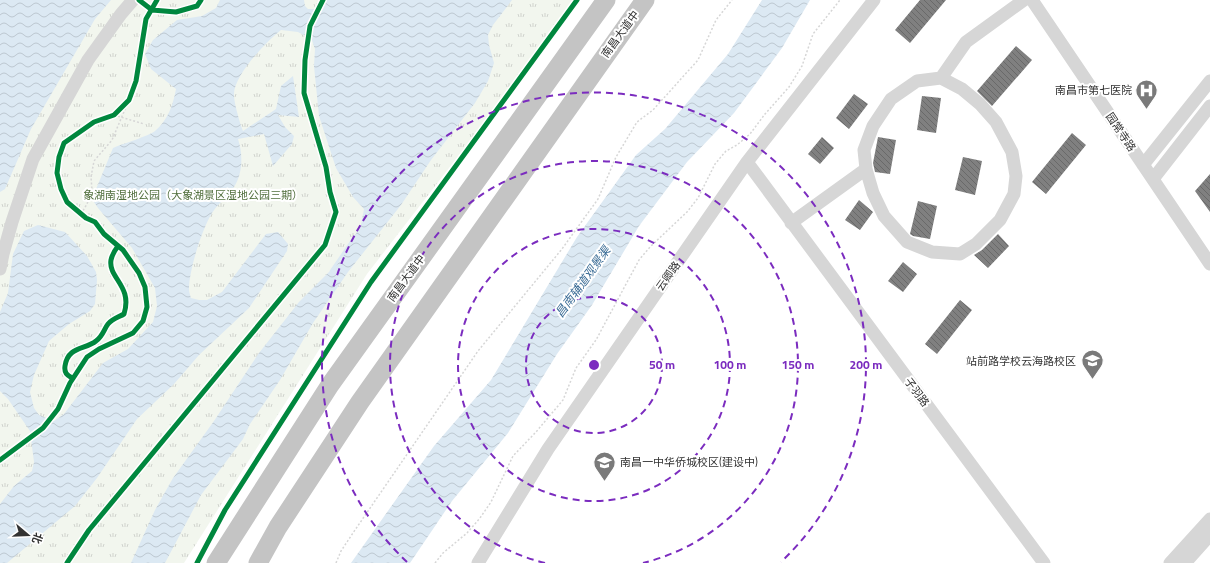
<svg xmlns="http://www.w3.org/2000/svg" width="1210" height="563" font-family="'Titillium Web','Noto Sans SC',sans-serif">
<defs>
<pattern id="park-tufts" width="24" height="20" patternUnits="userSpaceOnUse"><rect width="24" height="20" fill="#f2f6ee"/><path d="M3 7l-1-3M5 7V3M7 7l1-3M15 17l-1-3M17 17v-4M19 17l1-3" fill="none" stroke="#d0d3cd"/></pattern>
<pattern id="water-waves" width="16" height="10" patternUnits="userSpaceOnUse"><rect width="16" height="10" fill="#dce9f3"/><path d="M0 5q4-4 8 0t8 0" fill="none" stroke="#bdc8d1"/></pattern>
<pattern id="building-back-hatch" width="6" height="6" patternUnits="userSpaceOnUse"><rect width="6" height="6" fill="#808080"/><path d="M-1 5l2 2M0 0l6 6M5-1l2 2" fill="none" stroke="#696969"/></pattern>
</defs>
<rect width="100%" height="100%" fill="#fff"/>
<path fill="url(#park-tufts)" d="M95,0H579L367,274L184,563H0V157Z"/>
<path fill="url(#water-waves)" d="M0,0H111L95,19L31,129L5,189L0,192Z
M220,0H304L305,6L308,9H316L325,0H512L493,25L488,35L489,45L494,63L488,81L475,103L431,160L401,205L348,272L313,323L280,380L250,424L243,439L201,495L165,563H131L155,510L173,478L214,421L259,353L299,302L340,261L361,225L364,209L353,197L336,168L319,116L314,66L315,49L312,40L298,32L281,30C267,41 233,76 234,95C234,103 240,123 243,131L276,109L281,86L293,76L299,117L278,115L285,127L294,136L292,144L273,166L264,134L238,139C243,154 243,173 234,187C228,197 218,203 212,213C202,229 189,270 189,289C189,292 190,295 191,298L199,300H207L222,292L266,234L278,232L288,244L287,251L249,308L199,355L174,384L137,419L97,478L75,506L7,563H0V504L14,486L32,471L34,462L30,431L8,399L0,391V312L8,293L13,254L24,231L38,225L65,232L87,256L96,272L97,280L95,304L90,311L69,324L49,341L34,375L30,392L34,408L39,415L54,421L64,414L103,363L128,349L153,322L157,306L155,288L132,248L98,208L94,202V194L113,148C122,144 149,136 155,131C168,120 173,105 176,89L151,69L145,54L153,40L177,20L202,16L216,8Z
M762,0H810L782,48L734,113L687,162L639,226L592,305L557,354L508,433L452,501L410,563H351L434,446L491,380L577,237L636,155L665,129L728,54Z"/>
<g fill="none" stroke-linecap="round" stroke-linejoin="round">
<path stroke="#dce9f3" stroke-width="2.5" d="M331,271L355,236"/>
</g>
<path fill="url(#building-back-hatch)" d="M920,0H946L910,43L895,30Z
M1016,46L1032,60L992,106L977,91Z
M854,94L868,104L849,129L836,118Z
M922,96L941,98L936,133L917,130Z
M1072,133L1086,145L1046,194L1032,182Z
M822,137L834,148L820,164L808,154Z
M878,137L896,140L890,174L875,172L873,163Z
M963,157L982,161L975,195L955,190Z
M1210,174V212L1195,191Z
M859,200L873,212L860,230L845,220Z
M918,201L937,206L930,239L913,236L910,234Z
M998,234L1009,246L988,268L974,255L982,250Z
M903,262L917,274L903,292L888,281Z
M960,300L972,310L937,354L925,344Z"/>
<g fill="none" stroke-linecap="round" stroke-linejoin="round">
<path stroke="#d6d6d6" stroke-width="1.5" stroke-dasharray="2 2" stroke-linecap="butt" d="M114,115L144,124
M81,214L87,204L92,190L91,177L94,161L112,140L129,100
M336,563L341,551L355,530L478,351L562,249L598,199L616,157L637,122L653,110L698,60L716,20L732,0
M435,563L443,553L467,533L480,518L491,502L513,456L536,432L563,400L576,368L596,340L639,260L650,247L687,212L698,198L715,164L726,151L737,145L750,134L765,114L789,87L802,66L813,34L840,0"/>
<path stroke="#d6d6d6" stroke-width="13" d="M1032,0L1210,264
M941,78L962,89L980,104L996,122L1012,152L1016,176L1014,194L1000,220L976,244L960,254L932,252L907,242L884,216L873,193L866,169L864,150L873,126L891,99L917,81Z
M941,78L966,42L1024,0
M747,162L1044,563
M1143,165L1210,81
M1153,179L1210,106
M791,223L866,169
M0,269L3,254L12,222L33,159L88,60L121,14L133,0
M478,563L548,449L747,162L874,0
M1170,563L1210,519
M1185,563L1210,535"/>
<path stroke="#c4c4c4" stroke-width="19" d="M216,563L330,385L606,0
M258,563L278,527L360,402L645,0"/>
<defs>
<path id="cycleway" d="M139,0L152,10L176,12L197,6L201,0
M72,378C67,375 64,373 65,366C68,346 85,350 96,341C103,336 104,329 108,324C112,319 119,317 124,314C133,286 108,278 111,260C112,255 115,250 118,246
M0,460L43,428L58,409L70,383L87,357L99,349L133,333L143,321L147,307L145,287L139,273L123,250L104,234L95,222L86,218L67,202L61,189L57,173L59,157L64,143L94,122L114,115L129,100L136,81L146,19L157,0
M67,563L89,530L325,245L336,212L330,192L326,167L304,93L305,60L310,26L323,0
M197,563L225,510L371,282L577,0"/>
</defs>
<use href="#cycleway" stroke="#fff" stroke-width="8"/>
<use href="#cycleway" stroke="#00873e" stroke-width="5"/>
</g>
<g fill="none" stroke="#7b2cbf" stroke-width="2" stroke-dasharray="7 5">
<circle cx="594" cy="365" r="68"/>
<circle cx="594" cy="365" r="136"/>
<path d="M545 563A204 204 0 1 1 643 563"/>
<path d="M407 562A272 272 0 1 1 781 562"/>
</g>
<defs>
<symbol id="hospital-pin" viewBox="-11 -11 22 30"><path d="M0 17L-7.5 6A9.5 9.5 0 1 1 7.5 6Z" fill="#7a7a7a" stroke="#fff"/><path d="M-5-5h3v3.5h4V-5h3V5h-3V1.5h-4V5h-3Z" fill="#fff"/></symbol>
<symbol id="school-pin" viewBox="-11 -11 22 30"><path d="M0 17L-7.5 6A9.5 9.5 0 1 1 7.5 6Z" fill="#7a7a7a" stroke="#fff"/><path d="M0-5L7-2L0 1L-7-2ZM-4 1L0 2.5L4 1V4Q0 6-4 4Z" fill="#fff"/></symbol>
</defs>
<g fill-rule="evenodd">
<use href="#hospital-pin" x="1134" y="78" width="25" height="34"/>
<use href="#school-pin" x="1080" y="348" width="25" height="34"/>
<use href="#school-pin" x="592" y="450" width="25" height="34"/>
</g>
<g text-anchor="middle" stroke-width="4" stroke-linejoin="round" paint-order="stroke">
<g font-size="11" fill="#323232" stroke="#fff">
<text transform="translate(620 34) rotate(-54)" y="4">南昌大道中</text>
<text transform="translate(1121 132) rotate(56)" y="4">园常寺路</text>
<text transform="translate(668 276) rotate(-55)" y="4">云卿路</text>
<text transform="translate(406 278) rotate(-54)" y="4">南昌大道中</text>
<text transform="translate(917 392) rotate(53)" y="4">子羽路</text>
</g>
<g font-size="11" fill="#323232" stroke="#fff" text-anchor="end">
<text x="1132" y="94">南昌市第七医院</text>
<text x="1076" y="365">站前路学校云海路校区</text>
<text x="620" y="466" text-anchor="start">南昌一中华侨城校区(建设中)</text>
</g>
<g font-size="11" fill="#516f3d" stroke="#fff">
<text x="193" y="199">象湖南湿地公园（大象湖景区湿地公园三期）</text>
</g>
<g font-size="12" font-style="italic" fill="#3d6e97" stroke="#fff">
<text transform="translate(583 282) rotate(-54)" y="4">昌南辅道观景渠</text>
</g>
</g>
<circle cx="594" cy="365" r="6" fill="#7b2cbf" stroke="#fff" stroke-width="2"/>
<g font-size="12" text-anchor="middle" font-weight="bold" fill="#7b2cbf" stroke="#fff" stroke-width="4" stroke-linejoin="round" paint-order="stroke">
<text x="662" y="369">50 m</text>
<text x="730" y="369">100 m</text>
<text x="798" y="369">150 m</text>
<text x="866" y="369">200 m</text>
</g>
<g transform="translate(28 535) rotate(109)" stroke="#ffffff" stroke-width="3" paint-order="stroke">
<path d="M0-3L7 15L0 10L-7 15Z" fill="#323232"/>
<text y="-6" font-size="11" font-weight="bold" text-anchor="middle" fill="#323232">北</text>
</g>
</svg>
